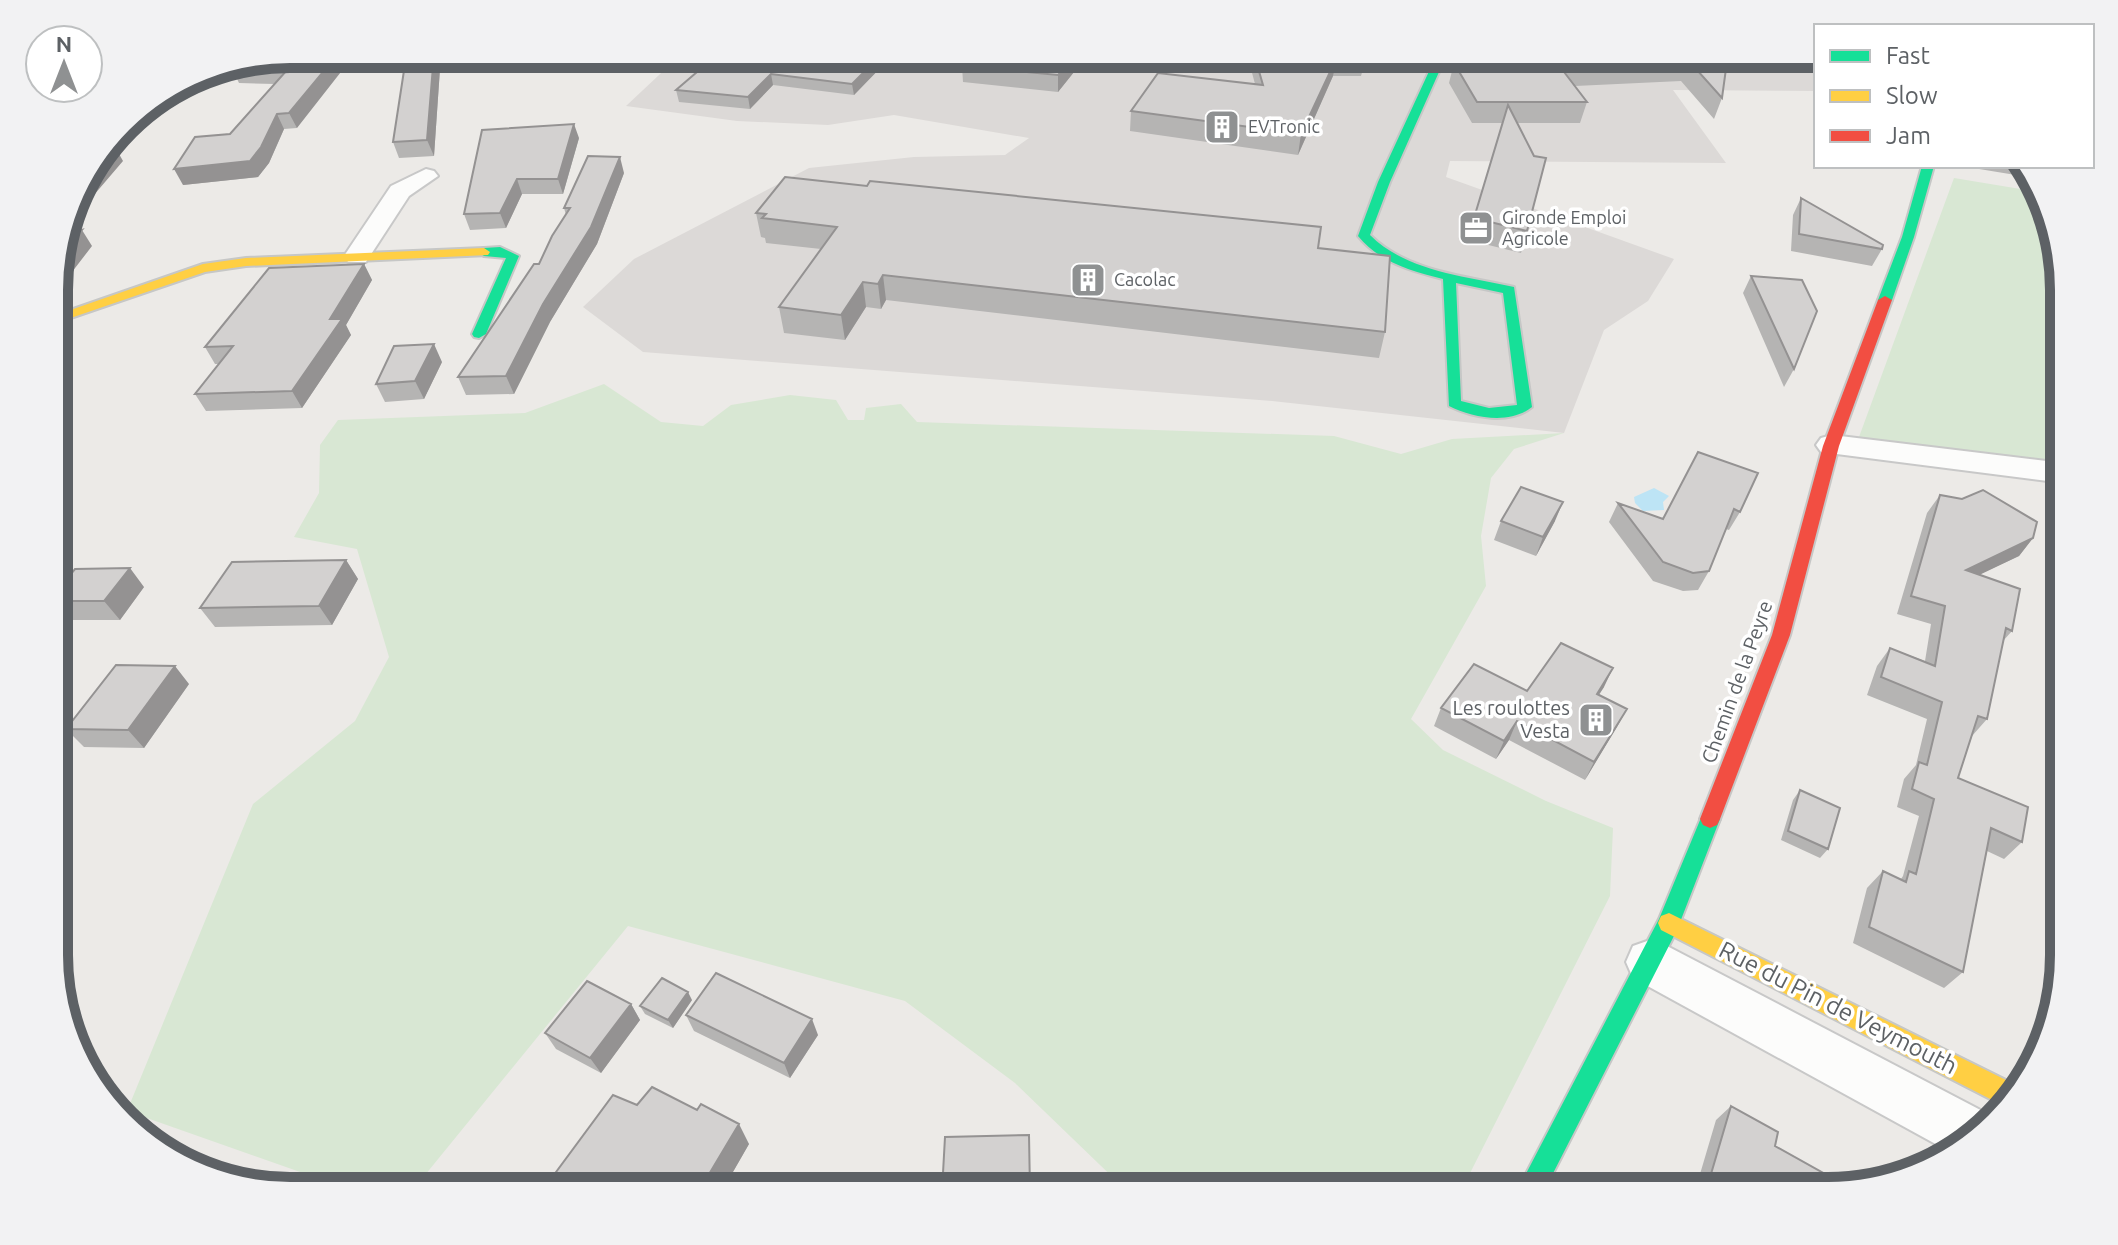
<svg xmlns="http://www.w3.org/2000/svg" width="2118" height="1245" font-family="Ubuntu,sans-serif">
<rect width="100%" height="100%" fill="#eceae7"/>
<path fill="#dcd9d7" d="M290,54H1812L1816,91L1673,90L1726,163L1450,161L1446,177L1674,259L1648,301L1604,330L1564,433L1272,401L643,352L583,307L634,259L809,168L914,157L1005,155L1029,138L894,115L828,125L737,121L626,106L675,60L267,58Z"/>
<path fill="#d8e7d3" d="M1954,178L2039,192L2063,274V464L1904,447L1859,437Z
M604,384L661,422L703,426L731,405L790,395L836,400L848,420H864L866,408L901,404L917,422L1334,436L1401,454L1452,439L1564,433L1514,449L1491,478L1481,536L1486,586L1411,719L1443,750L1546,801L1613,828L1610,896L1461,1191H1127L1015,1083L905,1001L628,926L412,1191H354L127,1111L253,804L355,721L389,657L357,549L294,537L319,493L320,445L338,420L525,413Z"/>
<path fill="#bde4f5" d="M1654,488L1669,496L1663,502L1664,510L1643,511L1635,503L1634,497Z"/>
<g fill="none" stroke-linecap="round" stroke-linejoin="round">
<defs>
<path id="street" d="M426,169L434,171L438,176L409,196L366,262H348L344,256L391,186Z
M1832,435L2063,463V483L1821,452L1816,445L1821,438Z
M1650,940L1667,946L1990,1115L1952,1153L1633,978L1626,962L1633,946Z"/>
<path id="fast" d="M1437,54H1447L1390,182L1370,235C1407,272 1466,276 1514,287L1532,407C1510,425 1473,418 1449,406L1443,279C1411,271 1379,262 1358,236L1378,182ZM1456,283L1503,293L1517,405L1489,408L1461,401Z
M1922,166H1934L1914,237L1892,300L1880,303L1878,300L1902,237Z
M500,247L519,256L486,334L479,338L474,337L472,334L506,258L484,256L478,252L484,248Z
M1710,810L1717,813L1720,819L1677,930L1544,1191H1517L1659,919L1703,813Z"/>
<path id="slow" d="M1004,54L1082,60L1128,54C1104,71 1028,67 1004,54Z
M484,248L490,252L488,255L246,266L205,272L56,323V315L203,264L246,258Z
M1669,913L2016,1085L2017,1088L2001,1104L1998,1103L1661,930L1658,923L1661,916Z"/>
<path id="jam" d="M1885,296L1892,300L1839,446L1790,635L1720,819L1717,825L1710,828L1703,825L1700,819L1772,635L1823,446L1878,300Z"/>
</defs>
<use href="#street" stroke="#c8c8c8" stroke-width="4"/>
<use href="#fast" stroke="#c6c7c6" stroke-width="4"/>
<use href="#slow" stroke="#c6c7c6" stroke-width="4"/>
<use href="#jam" stroke="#c6c7c6" stroke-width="4"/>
<use href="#street" fill="#fcfcfb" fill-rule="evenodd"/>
<use href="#fast" fill="#16e098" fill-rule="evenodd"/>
<use href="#slow" fill="#ffcf43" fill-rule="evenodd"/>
<use href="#jam" fill="#f24e42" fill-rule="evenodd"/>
</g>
<path fill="#b5b4b3" d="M290,54L297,128L284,129L269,163L258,177L183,185L275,84L239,83L232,68Z
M415,54H441L434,156L399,158L393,142Z
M718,54L887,61L854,95L773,85L750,109L679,102L676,90Z
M1247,54H1380L1377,68L1363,69L1361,76H1333L1298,155L1130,131L1131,111L1255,84Z
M1728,54L1722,98L1714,119L1681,81L1575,86L1587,102L1580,123H1517L1527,231L1521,253L1468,240L1502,123H1472L1449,83L1454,63L1481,67Z
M1074,55V72L1058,92L963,82L962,66Z
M579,138L563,194H522L506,228L470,230L464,214Z
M1975,166H2027L2032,172L2034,178L1973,168Z
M624,173L597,244L550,322L514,394L466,395L458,377L539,264L566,215L564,208Z
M1801,198L1882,249L1872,266L1791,251L1793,215Z
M756,213L1318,248L1385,332L1379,358L886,300L881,309L866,307L845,340L784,333L779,307L821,249L766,243L765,238L761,237Z
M364,264L372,280L346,325L351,335L302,408L206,411L195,394L219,364H215L205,347Z
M1751,276L1794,369L1784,387L1743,293Z
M442,362L424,399L385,402L376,384Z
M1698,452L1740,512L1729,530L1726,529L1709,571L1698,590L1683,591L1653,581L1609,522L1618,503L1663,519Z
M1940,495L2033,538L2019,556L1980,574L2012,631L2003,641L1987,719L1972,736L1958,778L2022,842L2004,859L1987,851L1963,972L1944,988L1853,943L1867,888L1883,871L1901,879L1903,876L1919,816L1897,807L1904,779L1916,765L1927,719L1867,695L1877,666L1890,648L1925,661L1931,624L1897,614L1927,513Z
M1501,521H1555L1536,556L1494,540Z
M2060,539L2063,541V582L2047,555Z
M346,560L358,579L332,625L215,627L200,608Z
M144,587L120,620H64L56,611V592Z
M189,684L144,748L84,747L66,729Z
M1604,687L1599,695L1627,709L1585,780L1509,740L1496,759L1434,726L1441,708L1527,691Z
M1800,790L1828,849L1820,858L1781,840L1793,800Z
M692,1000L673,1028L645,1014L640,1006Z
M631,1004L640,1020L601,1073L556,1049L545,1033Z
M686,1015L818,1035L790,1078L694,1031Z
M637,1105L697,1110L749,1144L722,1191H549L545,1187Z
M1731,1106L1775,1146L1843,1191H1695L1716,1120Z"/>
<path fill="#949292" d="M338,54H355L297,128L289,113Z
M434,54H441L434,156L427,140Z
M882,54H887V61L854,95L852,84Z
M1186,54H1195L1185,69Z
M1074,55V72L1058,92V75Z
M1337,57L1333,76L1298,155L1301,134Z
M771,74L773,85L750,109L748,97Z
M277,114L284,129L269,163L258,177L183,185L174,169Z
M574,124L579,138L563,194L558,179Z
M114,145L123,161L76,216L69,217L79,185Z
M620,157L624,173L597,244L550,322L514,394L506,376Z
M517,179L522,194L506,228L500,213Z
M82,230L92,246L62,285L56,287V263Z
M364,264L372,280L346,325L351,335L302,408L292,391L330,319Z
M883,275L886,300L881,309L878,284Z
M863,282L866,307L845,340L841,315Z
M434,344L442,362L424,399L415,381Z
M1563,502L1555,521L1536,556L1543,537Z
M2033,538L2019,556L1952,588L1966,570Z
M346,560L358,579L332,625L319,606Z
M130,568L144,587L120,620L104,601Z
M175,666L189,684L144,748L128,730Z
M1613,668L1604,687L1587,712L1597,694Z
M1627,709L1617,727L1585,780L1594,762Z
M1517,721L1509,740L1496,759L1504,741Z
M688,992L692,1000L673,1028L668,1020Z
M631,1004L640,1020L601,1073L590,1058Z
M812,1019L818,1035L790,1078L784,1063Z
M739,1124L749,1144L722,1191H699Z
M644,1182L650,1191H638Z"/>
<path fill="#d3d1d0" stroke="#949292" stroke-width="2" d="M290,54H338L289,113L277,114L261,147L250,161L174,169L195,137L230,134L288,69L232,68L237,64Z
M415,54H434L427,140L393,142L405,64Z
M718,54H882L852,84L771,74L748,97L676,90Z
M971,54H1064L1074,55L1058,75L962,66Z
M1254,54H1364L1365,57H1337L1301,134L1131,111L1158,73L1263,85Z
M1487,54H1728L1722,98L1689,61L1561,68L1587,102H1477L1454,63L1481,67Z
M1508,105L1534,156L1546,158L1527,231L1474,218Z
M574,124L558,179H517L500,213L464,214L482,130Z
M109,145H114L82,180Z
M588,156L620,157L591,227L543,304L506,376L458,377L534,264H539L552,236L570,208H564Z
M785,177L867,186L870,181L1321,227L1318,248L1390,256L1385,332L883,275L878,284L863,282L841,315L779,307L837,227L762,218L766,214L756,213Z
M1801,198L1883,245L1882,249L1799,234Z
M82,230L56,263L63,236Z
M364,264L330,319H342L292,391L195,394L233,346L205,347L269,268Z
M1751,276L1802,280L1817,311L1794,369Z
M434,344L415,381L376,384L394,346Z
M1698,452L1758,473L1740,512L1734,509L1709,571L1693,573L1663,562L1618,503L1663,519Z
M1521,487L1563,502L1543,537L1501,521Z
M1983,490L2037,522L2033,538L1966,570L2020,589L2012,631L2006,628L1987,719L1978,716L1958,778L2028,807L2022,842L1991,828L1963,972L1869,927L1883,871L1906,882L1909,871L1916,874L1934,799L1912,789L1919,762L1927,765L1942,702L1881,677L1890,648L1935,666L1945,606L1911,596L1940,495L1962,499Z
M346,560L319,606L200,608L232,562Z
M130,568L104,601H56V592L75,569Z
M1561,643L1613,668L1597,694L1627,709L1594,762L1517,721L1504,741L1441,708L1474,664L1527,691Z
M116,665L175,666L128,730L66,729Z
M1800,790L1840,808L1828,849L1788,831Z
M716,973L812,1019L784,1063L686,1015Z
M662,978L688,992L668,1020L640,1006Z
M587,981L631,1004L590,1058L545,1033Z
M652,1087L697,1110L701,1104L739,1124L699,1191H661L644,1182L638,1191H551L545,1187L613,1095L637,1105Z
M1731,1106L1778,1132L1775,1146L1850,1188L1843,1191H1706Z
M1029,1135L1030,1191H942L945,1137Z"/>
<defs>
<symbol id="building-square" viewBox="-11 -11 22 22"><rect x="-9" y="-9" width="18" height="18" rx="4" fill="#8f9192" stroke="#fff"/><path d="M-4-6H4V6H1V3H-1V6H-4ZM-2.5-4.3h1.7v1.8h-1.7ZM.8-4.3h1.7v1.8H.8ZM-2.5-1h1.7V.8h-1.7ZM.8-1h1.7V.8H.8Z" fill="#fff"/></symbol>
<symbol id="office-square" viewBox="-11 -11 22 22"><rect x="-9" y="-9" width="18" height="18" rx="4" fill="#8f9192" stroke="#fff"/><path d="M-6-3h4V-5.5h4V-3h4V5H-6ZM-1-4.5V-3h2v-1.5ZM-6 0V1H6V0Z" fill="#fff"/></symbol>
</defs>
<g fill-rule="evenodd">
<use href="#building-square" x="1202" y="107" width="40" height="40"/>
<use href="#office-square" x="1456" y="208" width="40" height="40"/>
<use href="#building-square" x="1068" y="260" width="40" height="40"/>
<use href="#building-square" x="1576" y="700" width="40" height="40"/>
</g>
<g text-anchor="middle" stroke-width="7" stroke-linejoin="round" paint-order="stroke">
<g font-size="18" fill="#5d6165" stroke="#fff" text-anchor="start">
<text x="1248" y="133">EVTronic</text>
<text x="1502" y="224">Gironde Emploi<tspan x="1502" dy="21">Agricole</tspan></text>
<text x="1114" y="286">Cacolac</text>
</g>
<g font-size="20" fill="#5d6165" stroke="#fff">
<text transform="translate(1737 682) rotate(-70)" y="7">Chemin de la Peyre</text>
</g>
<g font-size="20" fill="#5d6165" stroke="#fff" text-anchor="end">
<text x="1570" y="715">Les roulottes<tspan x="1570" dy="23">Vesta</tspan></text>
</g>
<g font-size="24" fill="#5d6165" stroke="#fff">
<text transform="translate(1838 1008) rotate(27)" y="8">Rue du Pin de Veymouth</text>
</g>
</g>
<path d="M0 0H2118V1245H0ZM290 68H1828A222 222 0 0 1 2050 290V955A222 222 0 0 1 1828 1177H290A222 222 0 0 1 68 955V290A222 222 0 0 1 290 68Z" fill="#f2f2f3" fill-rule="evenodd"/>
<path fill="none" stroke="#5d6165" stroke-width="10" d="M290 68H1828A222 222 0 0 1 2050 290V955A222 222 0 0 1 1828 1177H290A222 222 0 0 1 68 955V290A222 222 0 0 1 290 68Z"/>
<rect x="1814" y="24" width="280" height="144" fill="#ffffff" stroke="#bec0c1" stroke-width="2"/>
<rect x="1830" y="50" width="40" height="12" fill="#16e098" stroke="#bec0c1" stroke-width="2"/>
<text x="1886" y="64" font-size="24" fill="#5d6165">Fast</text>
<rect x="1830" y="90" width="40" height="12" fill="#ffcf43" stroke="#bec0c1" stroke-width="2"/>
<text x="1886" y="104" font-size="24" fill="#5d6165">Slow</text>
<rect x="1830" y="130" width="40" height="12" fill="#f24e42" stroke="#bec0c1" stroke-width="2"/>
<text x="1886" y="144" font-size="24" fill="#5d6165">Jam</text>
<g transform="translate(64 64)"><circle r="38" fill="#ffffff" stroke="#bec0c1" stroke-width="2"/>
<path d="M0-6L14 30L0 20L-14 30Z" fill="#8f9192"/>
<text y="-12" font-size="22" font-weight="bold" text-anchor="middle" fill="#5d6165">N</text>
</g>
</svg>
